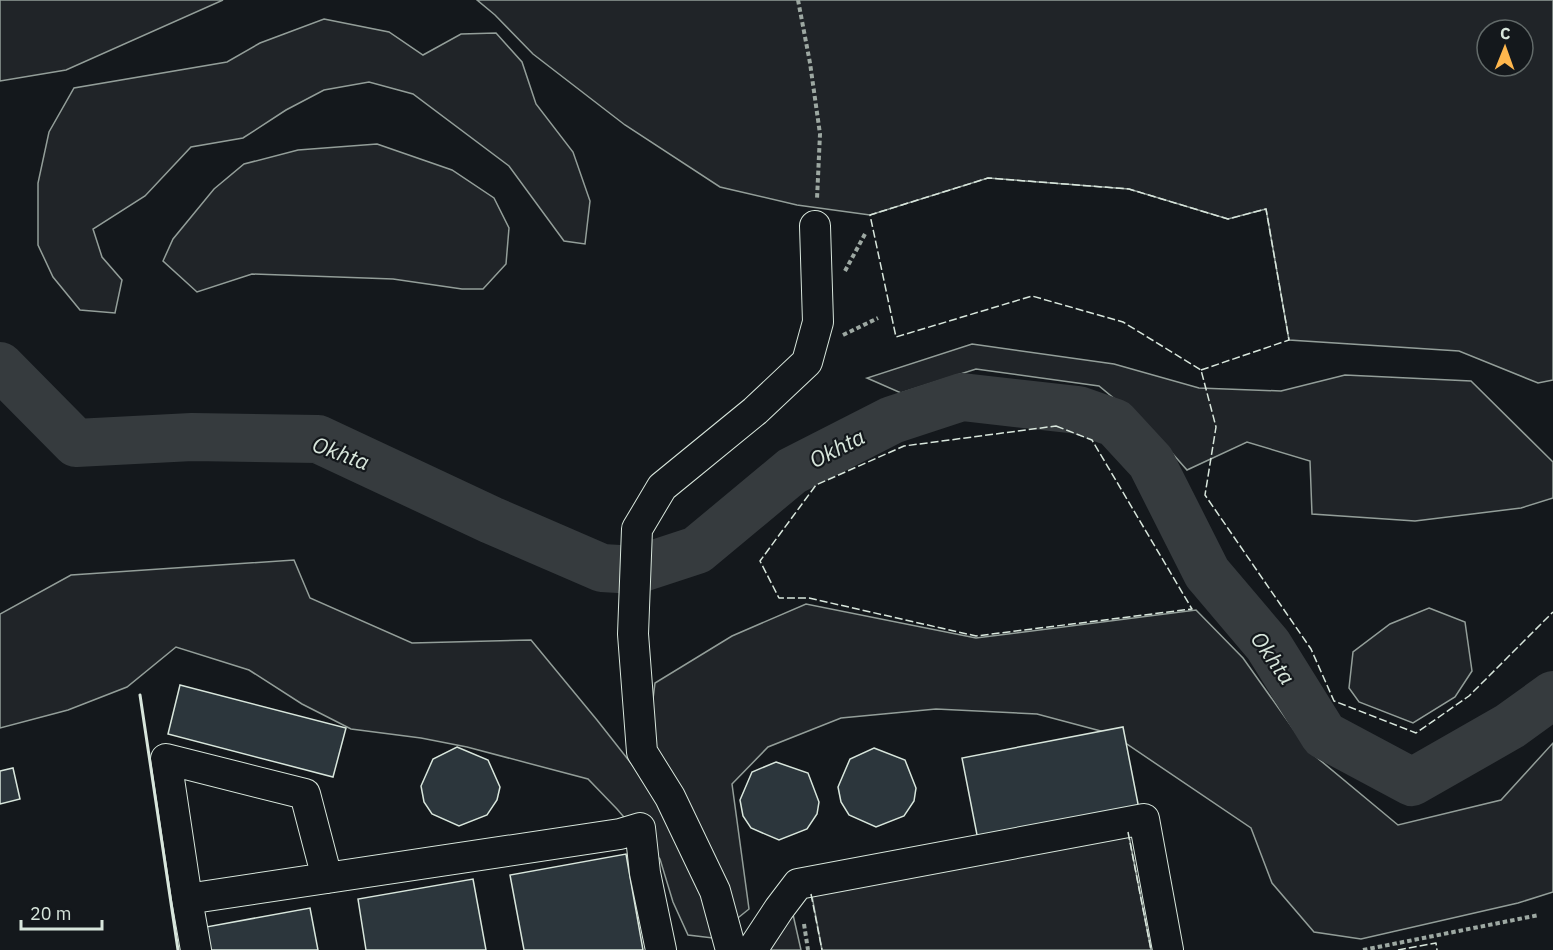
<svg xmlns="http://www.w3.org/2000/svg" width="1553" height="950" font-family="'IBM Plex Sans',sans-serif">
<rect width="100%" height="100%" fill="#14181c"/>
<path fill="#202428" stroke="#939e99" stroke-width="1.5" fill-rule="evenodd" d="M0,0H223L66,70L0,81Z
M477,0H1553V380L1538,383L1459,351L1289,340L1266,209L1228,219L1129,189L988,178L870,215L797,205L720,187L625,125L533,54L495,15ZM1487,30H1523V66H1487Z
M324,19L389,32L423,55L461,34L496,33L522,62L536,104L573,152L590,201L585,244L564,241L509,166L413,94L369,82L324,90L286,110L243,138L191,147L145,196L93,229L102,257L122,280L115,313L80,310L53,277L38,245V183L49,132L74,88L227,62L260,43Z
M377,144L452,170L494,198L509,228L506,264L483,289H462L393,279L252,274L197,292L163,261L173,239L214,189L244,164L298,150Z
M972,344L1114,364L1199,388L1281,391L1345,375L1471,381L1553,462V498L1521,508L1415,521L1312,514L1310,461L1247,442L1187,470L1150,428L1099,386L976,369L901,393L867,378Z
M294,560L310,598L412,643L531,640L597,720L704,856L648,739L655,683L732,636L806,604L976,638L1196,610L1243,658L1309,751L1398,825L1501,800L1553,743V892L1518,903L1361,939L1314,932L1272,883L1251,828L1112,734L1037,714L936,709L841,718L768,747L732,784L749,909L713,938L688,935L673,902L660,859L617,809L588,779L467,747L421,738L351,729L302,704L249,670L176,647L127,687L68,710L0,728V614L71,575Z
M1429,608L1465,622L1472,671L1455,697L1413,723L1359,702L1349,688L1353,652L1390,624Z
M1128,831L1151,950H822L811,891Z
M792,910L801,950H764Z"/>
<g fill="none" stroke-linecap="round" stroke-linejoin="round">
<path stroke="#363b3e" stroke-width="48" d="M0,366L76,443L192,437L318,439L491,520L602,568L636,570L697,550L792,471L892,420L962,397L1078,410L1115,423L1151,462L1207,573L1268,645L1324,735L1412,782L1510,726L1553,695"/>
</g>
<path fill="#2c363c" stroke="#d8e6dc" stroke-width="1.5" d="M180,685L346,728L333,777L168,734Z
M1123,727L1139,809L978,840L962,758Z
M457,747L488,760L500,787L497,800L487,815L459,826L432,814L424,802L421,786L433,759Z
M874,748L905,760L916,788L914,801L904,816L876,827L849,815L841,802L838,787L850,759Z
M776,762L808,773L819,802L817,814L807,829L779,840L751,828L743,816L740,800L752,772Z
M13,768L20,799L0,804V771Z
M626,854L643,950H524L510,875Z
M473,879L486,950H366L358,899Z
M310,908L318,950H210L206,927Z"/>
<g fill="none" stroke-linecap="round" stroke-linejoin="round">
<defs>
<path id="minor" d="M327,878L305,794L166,759L187,899L620,834L640,828L645,873L661,950
M187,899L196,950
M731,950L715,891L670,797L642,752L633,634L637,529L662,487L755,411L807,362L818,322L815,226
M752,950L779,909L798,884L1144,819L1168,950"/>
</defs>
<use href="#minor" stroke="#d8e6dc" stroke-width="32"/>
<path stroke="#9da8a2" stroke-width="4" stroke-dasharray="4.5 3" stroke-linecap="butt" d="M798,0L810,63L820,134L817,199
M845,271L865,234
M843,335L878,318
M804,924L808,950
M1363,950L1539,915"/>
<use href="#minor" stroke="#14181c" stroke-width="30"/>
<path stroke="#d8e6dc" stroke-width="1.5" stroke-dasharray="8 3" stroke-linecap="butt" d="M1201,370L1289,340L1266,209L1228,219L1129,189L988,178L870,215L896,337L1032,296L1123,322L1201,370L1216,427L1205,495L1311,649L1334,701L1416,733L1469,696L1553,612
M1056,426L1092,440L1192,609L976,636L809,598H779L760,561L816,485L904,446Z
M1128,832L1151,950
M811,894L822,950
M1398,950L1436,943L1437,950"/>
<path stroke="#d8e6dc" stroke-width="3" d="M140,695L178,950"/>
</g>
<g text-anchor="middle" stroke-width="4.5" stroke-linejoin="round" paint-order="stroke">
<g font-size="22" font-style="italic" fill="#d8e6dc" stroke="#14181c">
<text transform="translate(837 448) rotate(-27)" y="8">Okhta</text>
<text transform="translate(341 453) rotate(20)" y="8">Okhta</text>
<text transform="translate(1273 658) rotate(55)" y="8">Okhta</text>
</g>
</g>
<g transform="translate(1505 48) rotate(1)"><circle r="28" fill="#14181c" stroke="#626a69" stroke-width="1.5"/>
<path d="M0-4.5L10 22L0 15L-10 22Z" fill="#ffb74d"/>
<text y="-9" font-size="16" font-weight="bold" text-anchor="middle" fill="#d8e6dc">С</text>
</g>
<path d="M21 920v9h81v-9" fill="none" stroke="#d8e6dc" stroke-width="3"/>
<text x="30" y="920" font-size="18" fill="#d8e6dc" stroke="#14181c" stroke-width="4.5" paint-order="stroke">20 m</text>
</svg>
